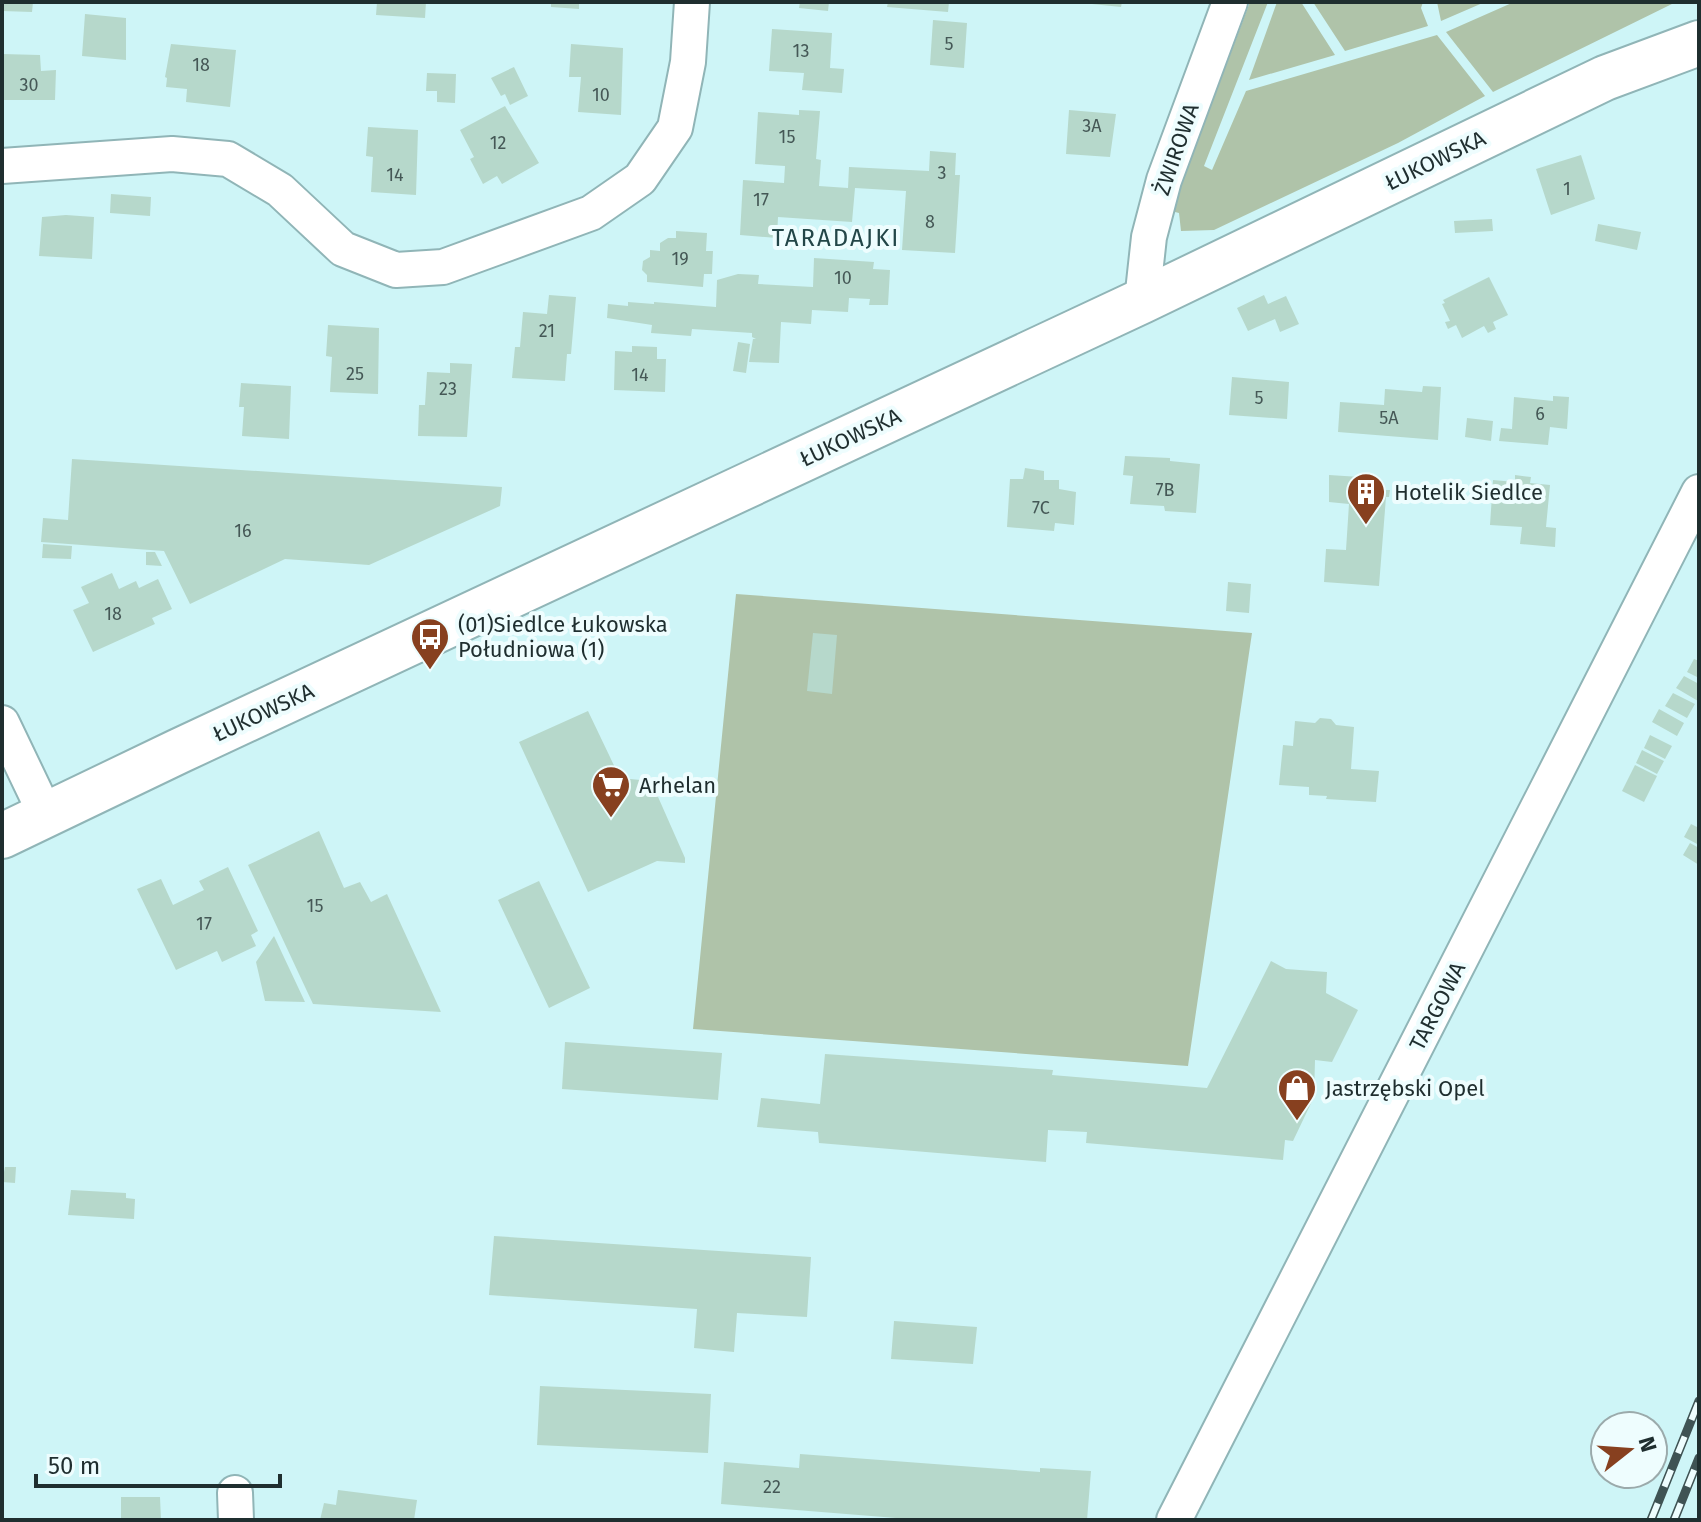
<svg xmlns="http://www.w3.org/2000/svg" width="1701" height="1522" font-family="'Fira Sans',sans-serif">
<rect width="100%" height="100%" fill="#cef5f7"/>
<path fill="#afc3a9" d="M1250,2H1268L1204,166L1212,170L1246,91L1437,35L1485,96L1398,143L1214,230L1181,231L1179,213L1171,211Z
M1277,2H1301L1335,55L1249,80Z
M1313,2H1423L1421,8L1428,26L1345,51Z
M1437,2H1485L1441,21Z
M1514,2H1673L1674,3L1493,92L1446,32Z
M736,594L1252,633L1188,1066L693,1029Z"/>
<path fill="#b6d8cb" d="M2,2H33L32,12L2,11Z
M377,2H426L425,18L376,15Z
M551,2H579V9L551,7Z
M800,2H829L828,11L799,8Z
M888,2H949L948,12L887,7Z
M1092,2H1122L1121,7L1092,4Z
M85,14L126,18V60L82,56Z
M933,20L967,23L964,68L930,65Z
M772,29L832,33L830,68L844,69L842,93L802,90L804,73L769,71Z
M171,44L236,50L230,107L186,102L187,89L166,87L167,78L165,77Z
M571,44L623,48L621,115L578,112L581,77H569Z
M2,54L40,55L41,71L56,70L55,100H2Z
M514,67L528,96L510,105L505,94L501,96L491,78Z
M427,73L456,74L455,103L437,102V91H426Z
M505,106L539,163L502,184L497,176L483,184L470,159L474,157L460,130Z
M799,110L820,111L816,159L821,160L819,186L848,188L849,167L929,171L930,151L956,153L955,175H960L955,253L902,250L906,191L855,188L852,222L778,217L777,238L740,235L743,180L784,183L785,166L755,164L758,112L799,115Z
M1069,110L1116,114L1110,157L1066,154Z
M368,127L418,130L416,195L371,192L373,157L366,156Z
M1581,155L1595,199L1551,215L1536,169Z
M111,194L151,197L150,216L110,213Z
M66,215L94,217L92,259L39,256L42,217Z
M1492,219L1493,231L1455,233L1454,221Z
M1598,224L1641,232L1637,250L1595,241Z
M676,231L707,233L706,251H713L712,274H704L703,287L647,282V275L642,270L643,261L650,257V250L660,251V243L668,238H676Z
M814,258L874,262L873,269L890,270L888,305H869L870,299L849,298L848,312L812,310L811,324L781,322L779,363L749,362L753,339H756L752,337V333L692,329L691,336L651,333L652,325L607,318L608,304L628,306V302L654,304V302L716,307L717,280L738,274L759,275L758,284L813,287Z
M1489,277L1508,315L1493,322L1496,329L1488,333L1484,326L1462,338L1456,325L1448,329L1445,322L1450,321L1442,304L1445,303L1443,300Z
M549,295L576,297L571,354H567L565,381L512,378L515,347H520L523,312L547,314Z
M1264,295L1268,304L1286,296L1299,324L1280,332L1275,319L1248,331L1237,308Z
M328,325L379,328L378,394L330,392L332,357L326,356Z
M738,342L750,344L746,373L733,371Z
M632,346L657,347V359H666L665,392L614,390L615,351L632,352Z
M450,363L472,364L467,437L418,436L419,405H425L427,372L450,373Z
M1232,377L1289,382L1287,419L1229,415Z
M241,383L291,386L289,439L242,436L244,407H239Z
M1423,386L1441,387L1438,440L1338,432L1340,402L1384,405L1385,389L1422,392Z
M1553,396L1569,397L1567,429L1550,427L1548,445L1499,441L1501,428L1512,429L1514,397L1553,401Z
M1467,418L1493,421L1491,441L1465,437Z
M1125,456L1170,458V461L1200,464L1196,513L1165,511L1164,506L1130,504L1133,476L1123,475Z
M72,459L502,487L500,506L369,565L285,559L190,604L164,551L41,542L43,518L68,520Z
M1025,468L1044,471V480H1059V489L1076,492L1074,525L1055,523L1054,531L1007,527L1010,479H1023Z
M1360,474H1363L1362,490H1390L1389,497H1386L1379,586L1324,582L1326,549L1346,550L1349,504L1329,502V475L1360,477Z
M1515,475L1531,477L1530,483L1550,485L1546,527L1556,528L1555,547L1520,544L1522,527L1490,525L1493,480L1515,482Z
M43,544L72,546L71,559L42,558Z
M146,552H155L162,566L146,565Z
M112,573L119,589L136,581L139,588L158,579L172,609L152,618L155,624L93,652L73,610L89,603L81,587Z
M1228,582L1251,584L1249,613L1226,611Z
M813,633L837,635L832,694L807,691Z
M1694,659L1699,661V678L1687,672Z
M1684,676L1699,684L1698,701L1676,688Z
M1673,693L1695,704L1687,718L1665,706Z
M1659,709L1684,723L1677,736L1652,722Z
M588,711L620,778L651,781L685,858V863L657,861L588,892L519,742Z
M1320,718L1331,719L1336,725L1354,727L1351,769L1379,771L1376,802L1326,799L1327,796L1309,795V787L1279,785L1283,745L1293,746L1295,721L1315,723Z
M1650,735L1672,746L1665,759L1644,748Z
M1642,750L1664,761L1657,774L1636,763Z
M1635,765L1657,776L1644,802L1622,791Z
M1691,824L1699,828V845L1684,837Z
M319,831L344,888L360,882L371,902L387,894L441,1012L313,1004L248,865Z
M1690,843L1699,848V865L1683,855Z
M228,867L258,931L251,935L256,946L222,962L217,951L176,970L137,889L161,879L173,905L204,890L199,881Z
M539,881L590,988L549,1008L498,900Z
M274,936L305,1002L265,1001L256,962Z
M1271,961L1286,969L1327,972L1326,993L1358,1010L1332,1062L1315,1060L1314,1097L1293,1141L1285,1140L1283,1160L1086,1143L1087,1132L1048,1130L1046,1162L819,1143L818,1132L757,1127L761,1098L820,1104L825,1054L1053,1070L1052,1075L1207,1088Z
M565,1042L722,1053L718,1100L562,1089Z
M5,1167H16L15,1183L2,1182Z
M71,1190L126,1193V1198L135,1199L134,1219L68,1215Z
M494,1236L811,1257L807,1317L737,1313L734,1352L694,1348L697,1309L489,1295Z
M894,1321L977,1327L973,1364L891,1359Z
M540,1386L711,1394L708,1453L537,1445Z
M800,1454L1040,1472V1468L1091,1471L1087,1520H921L721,1504L724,1462L799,1468Z
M338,1490L417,1500L414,1520H320L324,1503L336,1505Z
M121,1497H160L161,1520H121Z"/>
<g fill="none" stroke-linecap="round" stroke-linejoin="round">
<defs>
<path id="street" d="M2,166L172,154L228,159L280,190L343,249L396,270L443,267L591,213L640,179L675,128L688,62L692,2
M1142,301L1149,237L1164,180L1230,2
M2,723L46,815
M235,1493L236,1520
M1174,1520L1699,492"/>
<path id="secondary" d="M2,836L179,751L1142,301L1605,78L1699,43"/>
</defs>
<use href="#street" stroke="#90b5b7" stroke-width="38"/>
<use href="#secondary" stroke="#90b5b7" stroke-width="48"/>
<use href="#street" stroke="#fff" stroke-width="34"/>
<use href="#secondary" stroke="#fff" stroke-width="44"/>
<defs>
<path id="rail" d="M1651,1520L1699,1401
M1674,1520L1699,1458"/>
</defs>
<use href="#rail" stroke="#3f5354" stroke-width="9"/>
<use href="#rail" stroke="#eefdfe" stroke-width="6" stroke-dasharray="18" stroke-linecap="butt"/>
</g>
<defs>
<symbol id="building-pin" viewBox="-11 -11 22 30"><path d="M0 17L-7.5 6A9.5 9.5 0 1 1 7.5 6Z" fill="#87401f" stroke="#eefdfe"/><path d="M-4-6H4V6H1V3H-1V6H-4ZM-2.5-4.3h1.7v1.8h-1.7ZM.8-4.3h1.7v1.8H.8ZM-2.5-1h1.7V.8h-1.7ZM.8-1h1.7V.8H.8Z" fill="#fff"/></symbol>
<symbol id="bus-pin" viewBox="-11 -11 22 30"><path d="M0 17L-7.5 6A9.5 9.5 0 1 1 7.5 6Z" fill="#87401f" stroke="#eefdfe"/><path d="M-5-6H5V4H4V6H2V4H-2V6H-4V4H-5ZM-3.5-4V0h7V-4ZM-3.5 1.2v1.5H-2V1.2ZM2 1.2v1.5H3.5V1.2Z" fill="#fff"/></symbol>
<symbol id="supermarket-pin" viewBox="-11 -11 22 30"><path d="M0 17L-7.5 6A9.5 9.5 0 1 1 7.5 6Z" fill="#87401f" stroke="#eefdfe"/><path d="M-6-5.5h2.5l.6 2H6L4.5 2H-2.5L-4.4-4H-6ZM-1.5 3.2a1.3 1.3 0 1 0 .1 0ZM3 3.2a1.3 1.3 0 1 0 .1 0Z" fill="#fff"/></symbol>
<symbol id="shop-pin" viewBox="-11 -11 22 30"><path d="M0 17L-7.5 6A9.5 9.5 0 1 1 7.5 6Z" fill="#87401f" stroke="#eefdfe"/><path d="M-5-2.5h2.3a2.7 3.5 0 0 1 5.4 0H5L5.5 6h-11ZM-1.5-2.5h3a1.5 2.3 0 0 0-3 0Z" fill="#fff"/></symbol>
</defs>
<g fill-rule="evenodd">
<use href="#building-pin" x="1344" y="470" width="44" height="60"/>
<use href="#bus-pin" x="408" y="615" width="44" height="60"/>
<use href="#supermarket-pin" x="589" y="763" width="44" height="60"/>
<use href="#shop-pin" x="1275" y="1066" width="44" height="60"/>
</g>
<g text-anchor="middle" stroke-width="8" stroke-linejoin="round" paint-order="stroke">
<g font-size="18" fill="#455856">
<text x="949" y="50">5</text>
<text x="801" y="57">13</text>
<text x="201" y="71">18</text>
<text x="29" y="91">30</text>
<text x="601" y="101">10</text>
<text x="1092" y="132">3A</text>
<text x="787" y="143">15</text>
<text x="498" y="149">12</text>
<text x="942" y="179">3</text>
<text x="395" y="181">14</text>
<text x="1567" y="195">1</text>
<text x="761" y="206">17</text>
<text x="930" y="228">8</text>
<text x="680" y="265">19</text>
<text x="843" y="284">10</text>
<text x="547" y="337">21</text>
<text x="355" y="380">25</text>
<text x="640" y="381">14</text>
<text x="448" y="395">23</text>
<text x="1259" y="404">5</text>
<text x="1540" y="420">6</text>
<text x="1389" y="424">5A</text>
<text x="1165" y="496">7B</text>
<text x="1041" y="514">7C</text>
<text x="243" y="537">16</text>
<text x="113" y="620">18</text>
<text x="315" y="912">15</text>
<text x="204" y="930">17</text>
<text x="772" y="1493">22</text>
</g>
<g font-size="22" fill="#1f2e2f" stroke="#eefdfe">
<text transform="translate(1176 149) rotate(-71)" y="8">ŻWIROWA</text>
<text transform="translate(1435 160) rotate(-26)" y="8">ŁUKOWSKA</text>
<text transform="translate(850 437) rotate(-25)" y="8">ŁUKOWSKA</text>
<text transform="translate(263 712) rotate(-25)" y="8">ŁUKOWSKA</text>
<text transform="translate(1437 1006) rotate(-63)" y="8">TARGOWA</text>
</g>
<g font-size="22" fill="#1f2e2f" stroke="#eefdfe" text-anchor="start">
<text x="1394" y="500">Hotelik Siedlce</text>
<text x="458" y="632">(01)Siedlce Łukowska<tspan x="458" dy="25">Południowa (1)</tspan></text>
<text x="639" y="793">Arhelan</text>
<text x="1325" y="1096">Jastrzębski Opel</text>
</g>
<g font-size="24" letter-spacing="2" fill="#234648" stroke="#eefdfe">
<text x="836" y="246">TARADAJKI</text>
</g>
</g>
<rect width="1701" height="1522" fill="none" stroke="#1f2e2f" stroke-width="8"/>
<g transform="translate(1629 1450) rotate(73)"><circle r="38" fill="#eefdfe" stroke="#9baaab" stroke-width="2"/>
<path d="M0-6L14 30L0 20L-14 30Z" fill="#87401f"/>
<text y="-12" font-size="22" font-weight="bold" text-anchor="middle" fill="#1f2e2f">N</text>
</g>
<path d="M36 1474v12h244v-12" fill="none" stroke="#1f2e2f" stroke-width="4"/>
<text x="48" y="1474" font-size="24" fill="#1f2e2f" stroke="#eefdfe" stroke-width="6" paint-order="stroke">50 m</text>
</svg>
